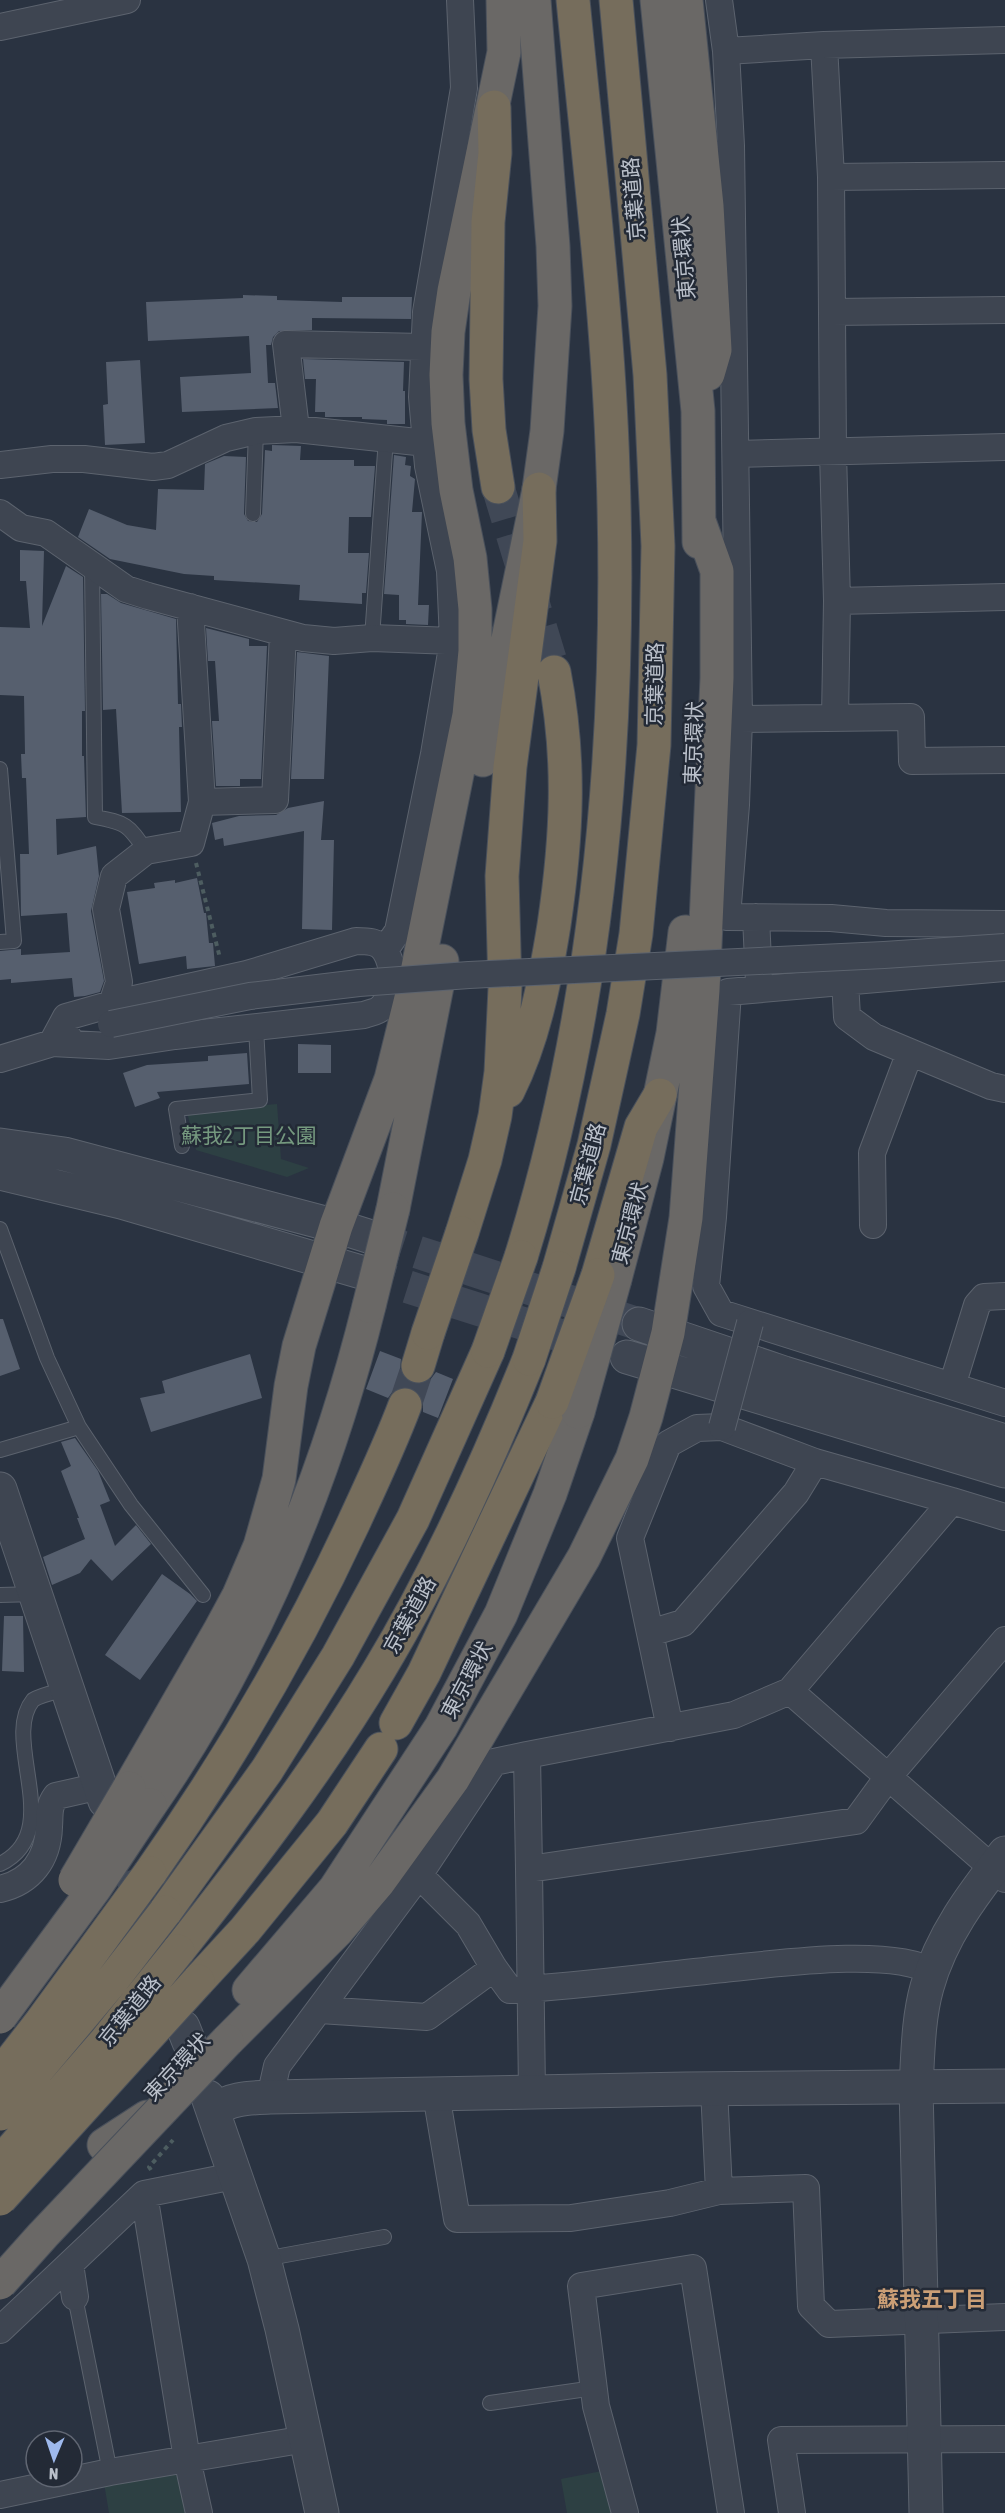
<svg xmlns="http://www.w3.org/2000/svg" width="1005" height="2513" font-family="'Asap Condensed','Noto Sans JP',sans-serif">
<rect width="100%" height="100%" fill="#2a3341"/>
<path fill="#2d4043" d="M277,1104L281,1159L309,1168L287,1177L196,1150L187,1112Z
M171,2470L183,2482L188,2513H109L104,2483Z
M607,2470L620,2513H567L561,2479Z"/>
<path fill="#565f6e" d="M243,295L277,296V300L342,302V297H412L411,319L312,318V330L279,331L273,337L271,345H266L268,383H275L278,408L182,412L180,377L251,373L249,336L148,341L146,302L243,298Z
M303,359L404,362L403,391H405V424H387V420L362,419V417H325V412H315L316,379H305Z
M140,360L145,443L105,445L103,405L108,404L106,362Z
M272,445L301,446L300,460H354V466H375L371,517H349L348,553H369L366,593H362V604L299,600L300,585L214,580V576L184,574L110,559L78,537L89,509L127,525L156,530L158,489L204,490L205,464L224,456L246,457L244,514L248,521L257,522L262,514L265,450L272,451Z
M394,455L406,457L405,465L411,466L410,476L415,479L412,512H422L418,605H429L428,625L406,624V620H399V595L384,594Z
M20,550L44,551L42,626L66,566L83,577L85,711H82V756H84L86,817L56,819L57,855L96,846L99,876L91,911L104,981L100,992L85,996L74,997L72,978L11,983V979L0,980V951L21,949V955L70,952L67,913L21,916L20,854H29L26,778H22L21,754H25L24,696L0,695V627L30,628L26,581H20Z
M101,594H107L121,603L176,619L178,704H181L182,727H179L181,812L122,813L116,709L103,710Z
M206,628L249,639V646H267L261,779H240V786H216L212,721H219L215,661H208Z
M297,652L329,656L324,779H291Z
M324,801L321,840H334L332,930L302,929L304,831L224,846L223,838L215,840L212,823L239,816L276,815L288,808Z
M197,878L204,913H206L209,943H213L215,966L187,969L186,956L139,964L127,892L155,888L154,883L175,880V883Z
M298,1044L331,1045V1073H298Z
M247,1053L249,1084L157,1092L160,1098L135,1107L123,1073L147,1065L208,1061V1056Z
M0,1319H3L20,1369L0,1376Z
M380,1351L401,1359L400,1371L404,1378L412,1384H423L430,1380L436,1372L453,1379L438,1418L423,1412V1402L419,1393L412,1388L402,1387L393,1391L388,1398L366,1389Z
M250,1354L262,1398L151,1432L140,1398L165,1393L162,1381Z
M75,1438L98,1471L110,1501L100,1505L115,1546L136,1525L151,1544L112,1581L91,1559L80,1573L52,1585L43,1557L85,1539L77,1518H79L61,1471L71,1466L61,1442Z
M162,1574L190,1594L197,1601L140,1680L105,1655Z
M4,1616H23L24,1672L2,1671Z"/>
<g fill="none" stroke-linecap="round" stroke-linejoin="round">
<path stroke="#404856" stroke-width="33" stroke-dasharray="33 16" stroke-linecap="butt" d="M371,1237L639,1324
M361,1272L600,1348
M114,1824L172,1994"/>
<path stroke="#404856" stroke-width="33" stroke-dasharray="33 16" stroke-linecap="butt" d="M498,487L554,672
M405,1405L418,1366"/>
<defs>
<path id="service" d="M253,514L256,431
M92,567L95,817C126,823 128,824 146,851
M372,638L386,438
M0,769L14,941L0,942
M182,1146L176,1109L260,1100L256,1028
M0,1229L47,1358L79,1427L131,1505L203,1595
M0,1450L79,1427
M0,1595L37,1594
M0,1864C67,1832 0,1740 33,1700C42,1694 57,1692 68,1689
M264,2259L384,2237
M75,2297L110,2472
M490,2403L594,2388"/>
<path id="minor" d="M719,0L726,51L731,146L739,719L911,717L912,761L1005,760
M0,27L127,0
M824,45L831,177L833,452L837,601L835,718
M726,51L824,45L1005,40
M831,177L1005,175
M832,312L1005,310
M296,429L286,344L423,347
M736,454L1005,447
M0,465L52,459H84L153,467L168,465L226,438L256,431L296,429L426,443
M0,513L21,528L46,533L126,589L148,596L303,638L334,641L372,638L453,641
M837,601L1005,597
M739,719L736,805L727,917L831,918L886,923L1005,924
M202,802L275,800L283,633
M756,917L759,983
M356,941C367,941 379,941 385,951C395,966 394,997 381,1008C377,1012 369,1013 364,1015L175,1036L109,1046L52,1043L66,1017L112,1004L247,974Z
M385,950L398,931L434,754L453,641L450,571L428,466L422,397L426,312L464,88L460,0
M1005,968L728,992L713,1217L706,1286L721,1313L1005,1403
M845,981L847,1017L874,1037L991,1086L1005,1089
M112,1004L119,982L106,909L114,876L146,851L191,843L202,802L190,607
M0,1059L69,1038
M873,1225L872,1153L910,1052
M952,1386L977,1305L984,1297L1005,1296
M1005,1517L952,1501L790,1691L1005,1879
M650,1633L683,1623L796,1493L815,1462
M670,1728L630,1538L668,1444L697,1428L722,1427L815,1462L952,1501
M529,1869L527,1755L734,1715L790,1691
M419,1875L468,1924L494,1968L510,1990C581,1986 653,1976 724,1969C774,1964 891,1947 933,1972
M0,1889C31,1882 48,1859 49,1827C50,1814 48,1807 56,1796L100,1786
M320,2010L427,2017L494,1968
M532,2092L529,1869L856,1821L888,1777L1005,1640
M436,2094L457,2219L571,2218L670,2203L719,2191L714,2089
M270,2097L277,2066L419,1875L494,1762L527,1755
M719,2191L806,2188L811,2306L829,2324L1005,2317
M144,2194L187,2459L199,2513
M70,2264L75,2297
M0,2330L144,2194L234,2176
M0,2495L110,2472L306,2439
M625,2513L596,2406L581,2286L693,2268L731,2513
M792,2513L781,2440L1005,2439"/>
<path id="tertiary" d="M0,1145L64,1154L336,1226L371,1237
M0,1173L121,1202L361,1272
M639,1324L784,1373L1005,1441
M627,1357L1005,1471
M0,1489L105,1801
M183,2027L189,2042
M208,2097L264,2259L282,2329L322,2513
M213,2111C230,2098 249,2098 270,2097L686,2089L1005,2086
M926,2513L916,2087C918,2054 918,2019 927,1987C941,1936 973,1894 1005,1853"/>
<path id="trunk" d="M657,0L698,411L699,542
M686,0L707,206L715,350L708,374
M483,760L539,489L547,431L551,368L555,306L553,246L534,0
M393,1209L442,961
M615,1279L647,1158L673,1033L685,932
M129,1788L219,1632L239,1595L260,1546L279,1479L291,1386L299,1346L336,1226L391,1079L415,982L469,715L475,651V609L470,558L456,490L448,423L446,375L448,332L454,291L504,52L503,0
M150,1805C255,1653 325,1484 369,1306
M249,1990L335,1889L441,1727L501,1614L550,1494L578,1412
M227,2041L337,1931L378,1883L453,1779L584,1557L632,1459L646,1417L668,1333L686,1218L703,990L717,678V571L699,521
M104,2145L147,2117"/>
<path id="motorway" d="M494,107L495,153L488,222L486,379L489,430L498,487
M508,1091C534,1039 545,981 554,925C567,836 571,760 554,672
M462,1233L485,1160L495,1116L501,1072L505,988L502,876L510,767L540,541L539,489
M521,1257C600,1003 622,736 613,470C608,313 588,156 573,0
M559,1268L594,1145L623,1014L636,934L654,745L658,546L650,375L616,0
M598,1275L641,1127L660,1095
M418,1366L428,1333
M396,1723L424,1673L552,1402
M150,1873C228,1762 297,1645 354,1522C372,1483 390,1445 405,1405
M165,1912L267,1770L338,1656L413,1519L488,1351
M178,1951C249,1861 320,1769 379,1670C438,1572 486,1466 529,1359
M198,1981L245,1930L332,1823L381,1749"/>
</defs>
<use href="#service" stroke="#5c636e" stroke-width="16"/>
<use href="#minor" stroke="#5c636e" stroke-width="28"/>
<use href="#tertiary" stroke="#5c636e" stroke-width="35"/>
<use href="#trunk" stroke="#49505b" stroke-width="35"/>
<use href="#motorway" stroke="#49505b" stroke-width="35"/>
<path stroke="#4d5d60" stroke-width="4" stroke-dasharray="4.5 4.5" stroke-linecap="butt" d="M196,863L220,958
M151,2170L149,2167L173,2140"/>
<use href="#service" stroke="#3e4551" stroke-width="14"/>
<use href="#minor" stroke="#3e4551" stroke-width="26"/>
<use href="#tertiary" stroke="#3e4551" stroke-width="33"/>
<use href="#trunk" stroke="#6a6866" stroke-width="33"/>
<use href="#motorway" stroke="#766d5c" stroke-width="33"/>
<defs>
<path id="minor-bridge" d="M111,1024L250,996L359,983L469,975L884,955L1005,947
M722,1427L750,1323"/>
<path id="trunk-bridge" d="M369,1306L393,1209
M578,1412L615,1279
M75,1880L129,1788
M0,2017L95,1888L150,1805
M0,2283L43,2235L227,2041"/>
<path id="motorway-bridge" d="M428,1333L462,1233
M488,1351L521,1257
M529,1359L559,1268
M552,1402L598,1275
M0,2075L41,2022L150,1873
M0,2114L111,1982L165,1912
M0,2163L105,2042L178,1951
M0,2199L198,1981"/>
</defs>
<use href="#minor-bridge" stroke="#5c636e" stroke-width="28" stroke-linecap="butt"/>
<use href="#trunk-bridge" stroke="#49505b" stroke-width="35" stroke-linecap="butt"/>
<use href="#motorway-bridge" stroke="#49505b" stroke-width="35" stroke-linecap="butt"/>
<use href="#minor-bridge" stroke="#3e4551" stroke-width="26"/>
<use href="#trunk-bridge" stroke="#6a6866" stroke-width="33"/>
<use href="#motorway-bridge" stroke="#766d5c" stroke-width="33"/>
</g>
<g text-anchor="middle" stroke-width="5" stroke-linejoin="round" paint-order="stroke">
<g font-size="21" fill="#bbc1cb" stroke="#232a36">
<text transform="translate(634 199) rotate(-95)" y="7">京葉道路</text>
<text transform="translate(684 258) rotate(-95)" y="7">東京環状</text>
<text transform="translate(655 684) rotate(-89)" y="7">京葉道路</text>
<text transform="translate(694 743) rotate(-88)" y="7">東京環状</text>
<text transform="translate(588 1164) rotate(-75)" y="7">京葉道路</text>
<text transform="translate(630 1223) rotate(-75)" y="7">東京環状</text>
<text transform="translate(410 1615) rotate(-61)" y="7">京葉道路</text>
<text transform="translate(467 1680) rotate(-62)" y="7">東京環状</text>
<text transform="translate(130 2011) rotate(-51)" y="7">京葉道路</text>
<text transform="translate(177 2067) rotate(-47)" y="7">東京環状</text>
</g>
<g font-size="21" fill="#75997f" stroke="#232a36">
<text x="249" y="1143">蘇我2丁目公園</text>
</g>
<g font-size="22" font-weight="bold" fill="#cb9f76" stroke="#232a36">
<text x="932" y="2307">蘇我五丁目</text>
</g>
</g>
<g transform="translate(54 2459) rotate(182)"><circle r="28" fill="#232a36" stroke="#606672" stroke-width="1.5"/>
<path d="M0-4.5L10 22L0 15L-10 22Z" fill="#9eb9ed"/>
<text y="-9" font-size="16" font-weight="bold" text-anchor="middle" fill="#bbc1cb">N</text>
</g>
</svg>
